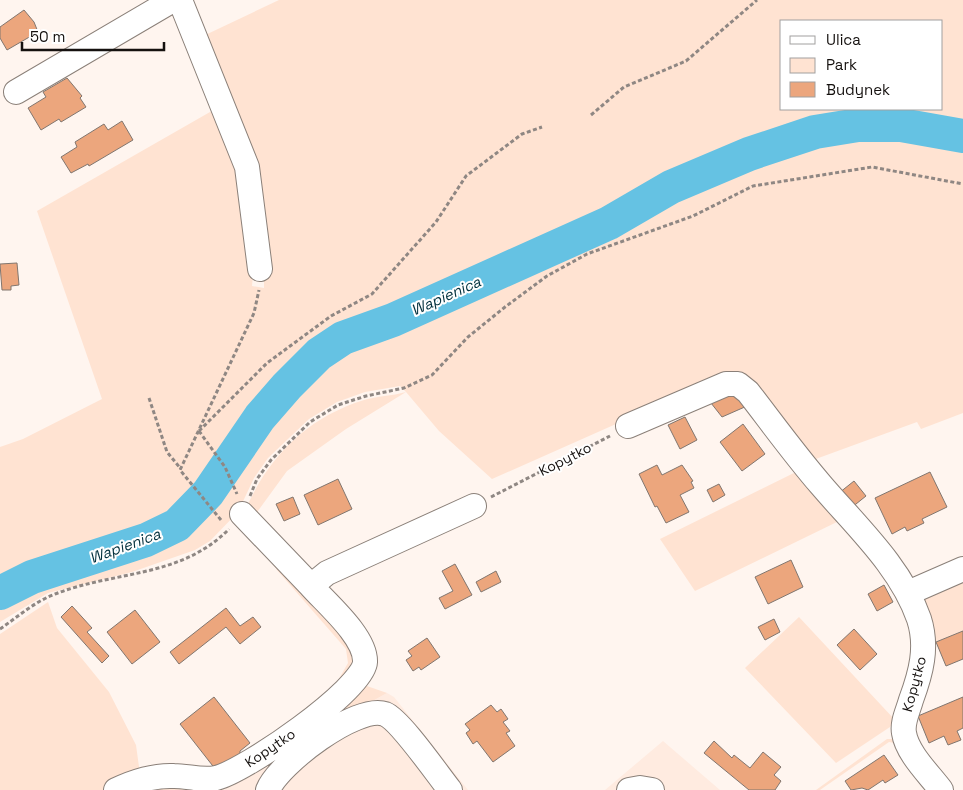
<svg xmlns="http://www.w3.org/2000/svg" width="963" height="790" font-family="'Space Grotesk',sans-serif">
<rect width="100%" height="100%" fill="#fff5ef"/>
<path fill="#ffebe0" d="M387,693L394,697L468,790H212Z
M663,741L720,790H605Z"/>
<path fill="#ffe3d2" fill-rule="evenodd" d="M279,0H963V127L902,117L859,116L812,124L746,144L667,176L603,215L390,309L336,329L314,344L280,378L252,411L193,495L177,512L161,522L142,531L55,554L0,576V447L23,439L102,399L37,211L217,108L241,171L254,264L252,286L264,288V267L253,180L201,37ZM782,21H942V109H782Z
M882,137L963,152V413L921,429L917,422L813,460L724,376L492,479L439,431L406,392L346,429L287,471L255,515L247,506C271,454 309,417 364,400C377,396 392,396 406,392L400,386L365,392L337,402L309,419L268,458L254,478L238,512L210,541L195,550L132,572L48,593L0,622V607L38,586L150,550L192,527L206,513L268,422L323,363L346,348L393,331L472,294L597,240L663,207L759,167L814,148Z
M798,471L839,521L695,591L660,539Z
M242,527C257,528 281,565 293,577C311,595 345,619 355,644C358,651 358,662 355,670C345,695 282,734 259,750L336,684L348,663L346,649L277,570L251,532L238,529Z
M963,573V631L936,642L928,669L922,603L924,597Z
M48,602L57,628L109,692L136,745L140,774L108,790H0V634Z
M799,617L895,720L890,727L836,763L745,668Z
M364,685L387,693L212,790H128L135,787H205Z
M887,739H894L895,743L889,742L820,790H816Z"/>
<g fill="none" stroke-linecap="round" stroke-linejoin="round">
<path stroke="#65c2e3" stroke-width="34" d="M0,593L32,577L146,540L177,525L208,493L260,417L287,386L319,354L343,338L393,320L609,223L671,187L749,154L815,132L858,125H901L963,136"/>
</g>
<path fill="#eca67d" stroke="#81766f" d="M24,10L34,22L38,32L7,50L0,38V27Z
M67,78L82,96L80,98L86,107L61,122L59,119L41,130L28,108L46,97L43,92Z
M122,121L133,140L89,166L88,164L71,173L61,157L77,147L75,142L104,124L108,130Z
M17,263L19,285L11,286V290H2L0,264Z
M736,391L747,406L722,417L711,403Z
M685,417L697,440L680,449L668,425Z
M743,424L765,454L742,471L720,442Z
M657,465L662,475L682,465L693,481L691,482L694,488L680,495L689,512L666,523L657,506L655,507L639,474Z
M930,472L947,507L922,519L924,523L907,531L905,527L892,534L875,498Z
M338,479L352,509L318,525L304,495Z
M854,481L866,496L851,508L839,493Z
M719,484L725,495L713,502L707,490Z
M293,497L300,514L284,521L276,504Z
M791,560L803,587L768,604L755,577Z
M455,564L472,595L445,609L439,598L453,591L442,571Z
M496,571L501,582L481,592L476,582Z
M884,585L893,602L877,611L868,594Z
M72,606L92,628L87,632L109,656L102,663L61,617Z
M226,608L240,626L253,617L261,627L240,644L226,627L179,664L170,652Z
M135,610L160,642L132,664L107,632Z
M774,619L780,632L765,640L758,627Z
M854,629L877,654L860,670L837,645Z
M963,631V659L946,666L936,642Z
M427,638L440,657L421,670L419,667L413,671L406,660L412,656L408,651Z
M214,697L250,743L240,751V756L216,770L180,724Z
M963,697V728L957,731L961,740L948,745L944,736L929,743L918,716Z
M491,705L497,712L501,709L508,719L503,722L510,731L506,733L515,746L493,762L477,741L473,744L466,733L470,730L465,724Z
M714,741L732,758L734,755L750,768L763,752L781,767L774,775L781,781L775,790H749L704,753Z
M884,755L898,775L885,783L883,780L868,790L862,788L851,790L845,781Z"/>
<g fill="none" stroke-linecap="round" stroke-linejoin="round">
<defs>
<path id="minor" d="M180,0L247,167L260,269
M16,92L173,0
M628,426L726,384H738L748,392C772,423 795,455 821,485C856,526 901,567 919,619C928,647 921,673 911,700C908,711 902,722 904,733C907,753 929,774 941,790
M242,514L311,586
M908,593L963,569
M116,790C135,781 153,775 174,776C188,776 202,781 216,778C244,772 364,689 365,662C366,637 327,604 311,586L327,573L474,506
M268,790C278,764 357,704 385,714C400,720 438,775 450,790
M629,790L640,788L652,790"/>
</defs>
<use href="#minor" stroke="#8b8079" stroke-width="26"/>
<path stroke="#8f8783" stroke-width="3" stroke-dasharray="4 2.5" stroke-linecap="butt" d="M591,115L624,87L686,61L757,0
M149,398L167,452L181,469
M199,431L267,363L331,316L372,294L436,222L466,176L522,134L542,127
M199,431L225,467L237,494
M250,496L257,479L271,460L310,422L338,405L366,396L404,388L432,375L468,337L505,307L547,276L587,254L693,216L753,186L872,167L963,184
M491,497L610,436
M221,520L180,470L254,313L259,290
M0,629C16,618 31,605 48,597C109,570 179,580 229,529"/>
<use href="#minor" stroke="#fff" stroke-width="24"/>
</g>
<g text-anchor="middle" stroke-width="4" stroke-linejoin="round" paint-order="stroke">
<g font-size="14" fill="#15110f" stroke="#fff">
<text transform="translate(565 459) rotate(-27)" y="5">Kopytko</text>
<text transform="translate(914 684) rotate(-75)" y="5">Kopytko</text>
<text transform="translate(270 748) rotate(-34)" y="5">Kopytko</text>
</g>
<g font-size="15" font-style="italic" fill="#02303d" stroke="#fff">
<text transform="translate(446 296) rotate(-24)" y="5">Wapienica</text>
<text transform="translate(125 546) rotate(-20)" y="5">Wapienica</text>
</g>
</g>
<rect x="780" y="20" width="162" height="90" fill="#ffffff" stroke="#a1a09f"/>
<rect x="790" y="36" width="25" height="8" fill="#ffffff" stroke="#a1a09f"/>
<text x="826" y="45" font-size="15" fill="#15110f">Ulica</text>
<rect x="790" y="58" width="25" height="15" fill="#ffe3d2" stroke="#a1a09f"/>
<text x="826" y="70" font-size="15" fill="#15110f">Park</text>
<rect x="790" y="82" width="25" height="15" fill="#eca67d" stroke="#a1a09f"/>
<text x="826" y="95" font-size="15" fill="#15110f">Budynek</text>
<path d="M22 42v8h142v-8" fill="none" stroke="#15110f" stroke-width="2.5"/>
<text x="30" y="42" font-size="15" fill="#15110f" stroke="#ffffff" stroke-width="4" paint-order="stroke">50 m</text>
</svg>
